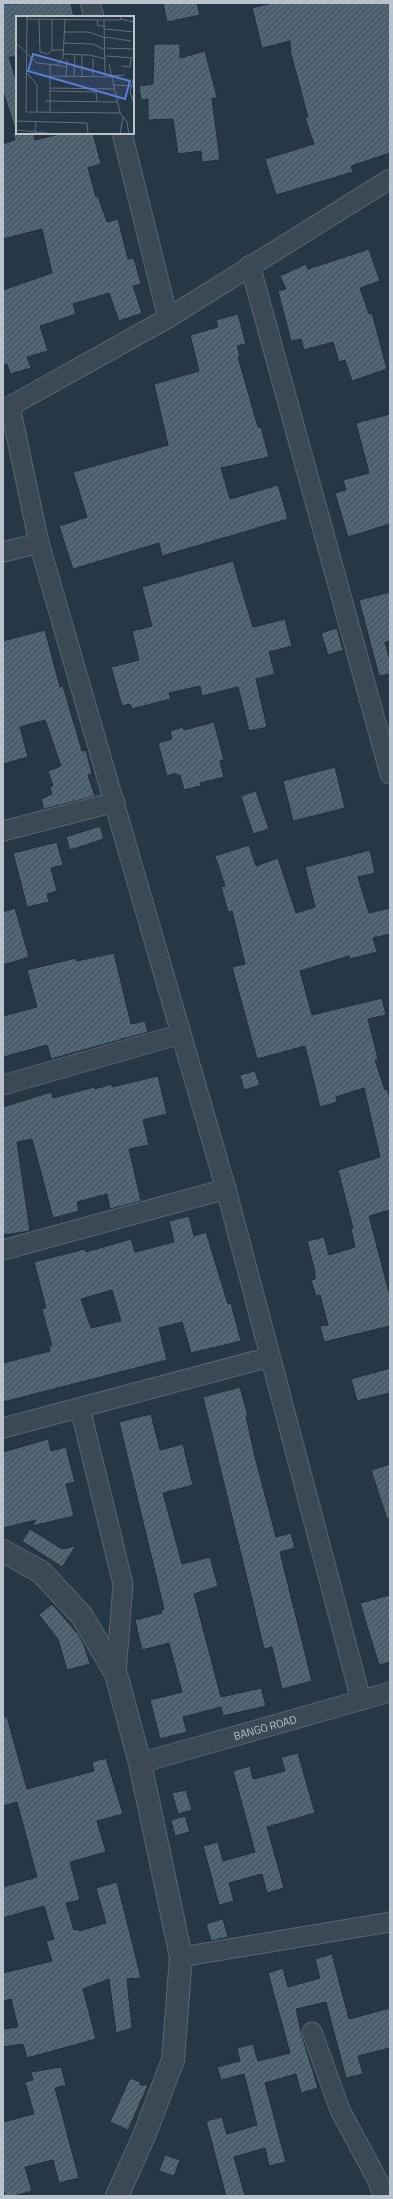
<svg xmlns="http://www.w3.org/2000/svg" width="393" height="2199" font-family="'Titillium Web',sans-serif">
<defs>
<pattern id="building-hatch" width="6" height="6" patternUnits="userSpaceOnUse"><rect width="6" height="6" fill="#4c5f6d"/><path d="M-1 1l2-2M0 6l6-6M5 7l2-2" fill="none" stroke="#647481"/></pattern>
</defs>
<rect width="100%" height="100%" fill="#263745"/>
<path fill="url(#building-hatch)" stroke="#21303c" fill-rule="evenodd" d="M71,3L74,17H17V57H9L17,83V125L14,126L3,91V4Z
M163,3H197L200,15L167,22Z
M272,3H390V153L351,166L353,172L276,195L265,159L314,144L305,118L308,117L291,54L290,41L262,48L252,8Z
M154,44H180V58L205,51L217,97L212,99L220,160L202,162L201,151L178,154L173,119L148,120V99L141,100L139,86L153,84Z
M13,133H34L35,140L63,133H93L101,164L88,168L96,197L98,196L107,222L118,219L128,259L134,258L141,284L133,286L142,313L119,321L109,293L73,304L76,314L40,326L48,351L27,357L31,368L10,374L7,364L3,365V290L52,273L42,229L3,239V144L15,140Z
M369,249L380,281L360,288L369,314L372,313L387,369L352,381L345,360L339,362L333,342L304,350L301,339L291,341L278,291L286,289L280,276L306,264L308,269Z
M238,314L246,344L237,346L240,356L238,357L258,427H261L269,457L221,468L230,499L278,485L288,519L162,556L159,543L73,569L59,526L87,517L73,472L168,445L154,384L199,371L190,335L218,327L216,320Z
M390,414V524L348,537L335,493L346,490L343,480L369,473L356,423Z
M233,561L253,627L285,619L292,646L269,652L275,674L256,679L267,727L249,731L238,687L202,696L200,686L169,693L171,699L132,709L130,704L122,706L111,667L139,660L132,631L152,626L142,587Z
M390,592V641L385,642L390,661V674L379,676L359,600Z
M337,628L343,650L328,655L321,633Z
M45,630L60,687L63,686L82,751L86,750L92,774L88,775L95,796L44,809L41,799L52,794L50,787L53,786L48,771L61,766L45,720L20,727L28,757L3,764V641Z
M214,722L224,760L220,761L224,777L200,783L201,786L184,790L180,775L177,776L176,773L167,776L158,743L172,739L170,731L183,727L184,730Z
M335,767L345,808L293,821L283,781Z
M256,791L269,829L253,834L241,796Z
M100,826L104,839L70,850L66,837Z
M57,842L63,865L51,868L57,891L47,894L49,902L27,907L13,853Z
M249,845L256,866L278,858L296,913L315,907L305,867L370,850L375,873L358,877L369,913L390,908V934L373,938L377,952L350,959L349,956L300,971L312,1015L382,998L386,1015L368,1019L378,1059L375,1060L385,1090H388L390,1100V1210L369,1216L390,1296V1326L324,1342L320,1326L328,1325L320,1295L316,1296L311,1280L315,1279V1272L307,1241L324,1237L329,1255L355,1247L351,1229L353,1228L338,1170L380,1157L364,1088L336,1097L337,1102L320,1107L305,1046L257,1059L232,967L245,964L232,911L228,912L221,887L225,886L215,856Z
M15,908L29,957L3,965V912Z
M114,953L131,1024L145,1021L148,1032L51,1059L47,1045L3,1057V1016L37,1007L27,970L76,958L77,961Z
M255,1071L260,1085L244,1090L240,1075Z
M158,1076L167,1114L143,1120L149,1145L129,1149L141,1201L110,1209L107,1194L77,1202L79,1211L53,1218L32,1139L17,1142L30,1231L3,1235V1107L51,1092L53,1098L95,1087V1089L112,1084V1087Z
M189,1216L194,1236L206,1232L228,1304L231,1303L241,1341L191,1353L182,1322L159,1328L167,1360L3,1402V1363L50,1351L49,1346H52L42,1309L46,1308L34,1262L85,1249L86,1252L131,1239L135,1252L174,1242L169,1221ZM112,1290L121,1321L91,1328L81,1299Z
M390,1368V1393L357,1401L351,1379Z
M240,1387L248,1416H246L254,1453L276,1537L291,1533L295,1548L280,1552L312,1681L282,1689L272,1647L264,1649L203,1397Z
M151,1414L160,1450L183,1444L193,1485L163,1493L182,1564L210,1557L218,1586L194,1594L221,1697L261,1688L266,1706L223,1716L221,1707L183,1717L187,1732L160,1739L150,1700L182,1692L169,1643L142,1650L135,1620L162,1613L161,1610L164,1609L119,1422Z
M48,1439L51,1451L66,1447L75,1482L66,1484L74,1516L32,1526L36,1520L3,1528V1452Z
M390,1464V1519H387L371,1470Z
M30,1529L62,1549L76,1546L62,1567L22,1541Z
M390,1595V1662L379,1665L360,1603Z
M52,1604L78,1634L84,1645L90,1664L67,1670L58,1639L39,1615Z
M3,1717H7L27,1789L94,1771L92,1762L106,1758L123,1814L97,1821L106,1852L70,1862L80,1900L66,1903L74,1930L78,1929L79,1931L106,1923L96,1888L117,1882L141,1978L127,1979L132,2028L116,2033L109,1979L83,1989L96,2039L27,2058L23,2044L3,2047V2029L18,2027L11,1999L3,2001V1973L52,1961L46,1941L54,1939L44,1906L3,1918V1887L37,1877L17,1802L3,1806Z
M298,1753L315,1813L267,1827L284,1888L267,1893L262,1874L229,1883L234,1901L219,1905L203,1846L218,1842L223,1861L255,1852L233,1771L250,1766L253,1779L285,1771L281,1757Z
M186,1790L192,1810L178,1814L172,1793Z
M185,1816L190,1832L175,1836L171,1820Z
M223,1919L228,1937L211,1941L206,1924Z
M332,1954L349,2019L390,2008V2048L358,2056L363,2074L346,2078L326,2002L296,2009L302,2036L318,2088L301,2093L296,2074L265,2083L286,2162L269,2166L265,2148L234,2157L245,2196H226L206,2121L222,2117L227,2134L257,2125L244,2074L221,2080L217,2067L240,2061L237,2048L253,2044L258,2061L290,2053L268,1973L283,1968L288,1987L320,1978L315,1959Z
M61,2067L66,2085L55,2088L79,2178L59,2183L53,2160L25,2167L32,2191L14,2196H5L3,2188V2122L34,2114L25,2082L33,2080L31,2072Z
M130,2078L140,2082V2085H148L128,2130L110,2122Z
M165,2155L180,2160L174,2176L159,2171Z"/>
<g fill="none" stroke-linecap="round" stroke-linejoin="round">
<defs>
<g id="minor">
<path d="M90,3L94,17"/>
<path d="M122,133L168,318"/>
<path d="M250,265L390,774"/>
<path d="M10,406L39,543L226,1189L361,1700"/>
<path d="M3,410L168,318L390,179"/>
<path d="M3,552L39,543"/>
<path d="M3,831L115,802"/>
<path d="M3,1085L181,1034"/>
<path d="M3,1250L226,1189"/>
<path d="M80,1408L123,1584L116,1674"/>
<path d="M3,1428L270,1357"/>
<path id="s1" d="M140,1763L390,1692"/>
<path d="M181,1957L390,1922"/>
<path d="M312,2032L340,2110L378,2181L383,2196"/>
</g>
<path id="tertiary" d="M3,1551L41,1572L82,1616L116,1674L140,1763L181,1957L173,2060L144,2136L117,2196"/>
</defs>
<use href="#minor" stroke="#596672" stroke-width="21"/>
<use href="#tertiary" stroke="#596672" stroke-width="24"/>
<use href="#minor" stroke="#3b4954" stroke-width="19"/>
<use href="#tertiary" stroke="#3b4954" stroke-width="22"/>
</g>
<g text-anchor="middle" stroke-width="3.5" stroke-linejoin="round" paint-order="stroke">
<g font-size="11" fill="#b8c3ce" stroke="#1f2e3a">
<text dy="4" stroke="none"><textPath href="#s1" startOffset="130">BANGO ROAD</textPath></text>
</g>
</g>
<g transform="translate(16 16)">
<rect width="118" height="118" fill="#263745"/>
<path fill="none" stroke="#606f7c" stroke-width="1" d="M11,0L10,96L104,97L111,106L113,118M11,3L88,4H104L105,0M104,3L118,6M23,4L24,36L32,38L36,34H48M36,4V34M81,4L82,10H89M88,4L89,60M0,13V0M89,13L118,16M48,16H72L90,22M90,21L115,25M0,27L21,47L41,49L47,42L49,4M48,27L77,28L89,34M90,32L118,33M48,38L73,39L90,43M90,40L118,42M93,48L104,97M39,49L51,51M106,50L114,51L115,42M11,57L21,69V96M34,60L96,61M50,60L51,44M58,60L59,39M66,60V39M77,60V42M95,60L109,59M118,60L114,76L118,88M97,69L118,70M34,72L99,73M34,75L80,76L81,85M29,85L102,86M34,96V49M0,105L71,107L72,118M0,114L39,118M19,118L20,106M104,118L107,101"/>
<path fill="#5b7dd4" fill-opacity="0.15" stroke="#5b7dd4" stroke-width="2" d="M17,38L114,65L109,83L12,55Z"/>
<rect width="118" height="118" fill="none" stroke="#b8c3ce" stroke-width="2"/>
</g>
<rect width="393" height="2199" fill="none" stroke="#b8c3ce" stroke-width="8"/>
</svg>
